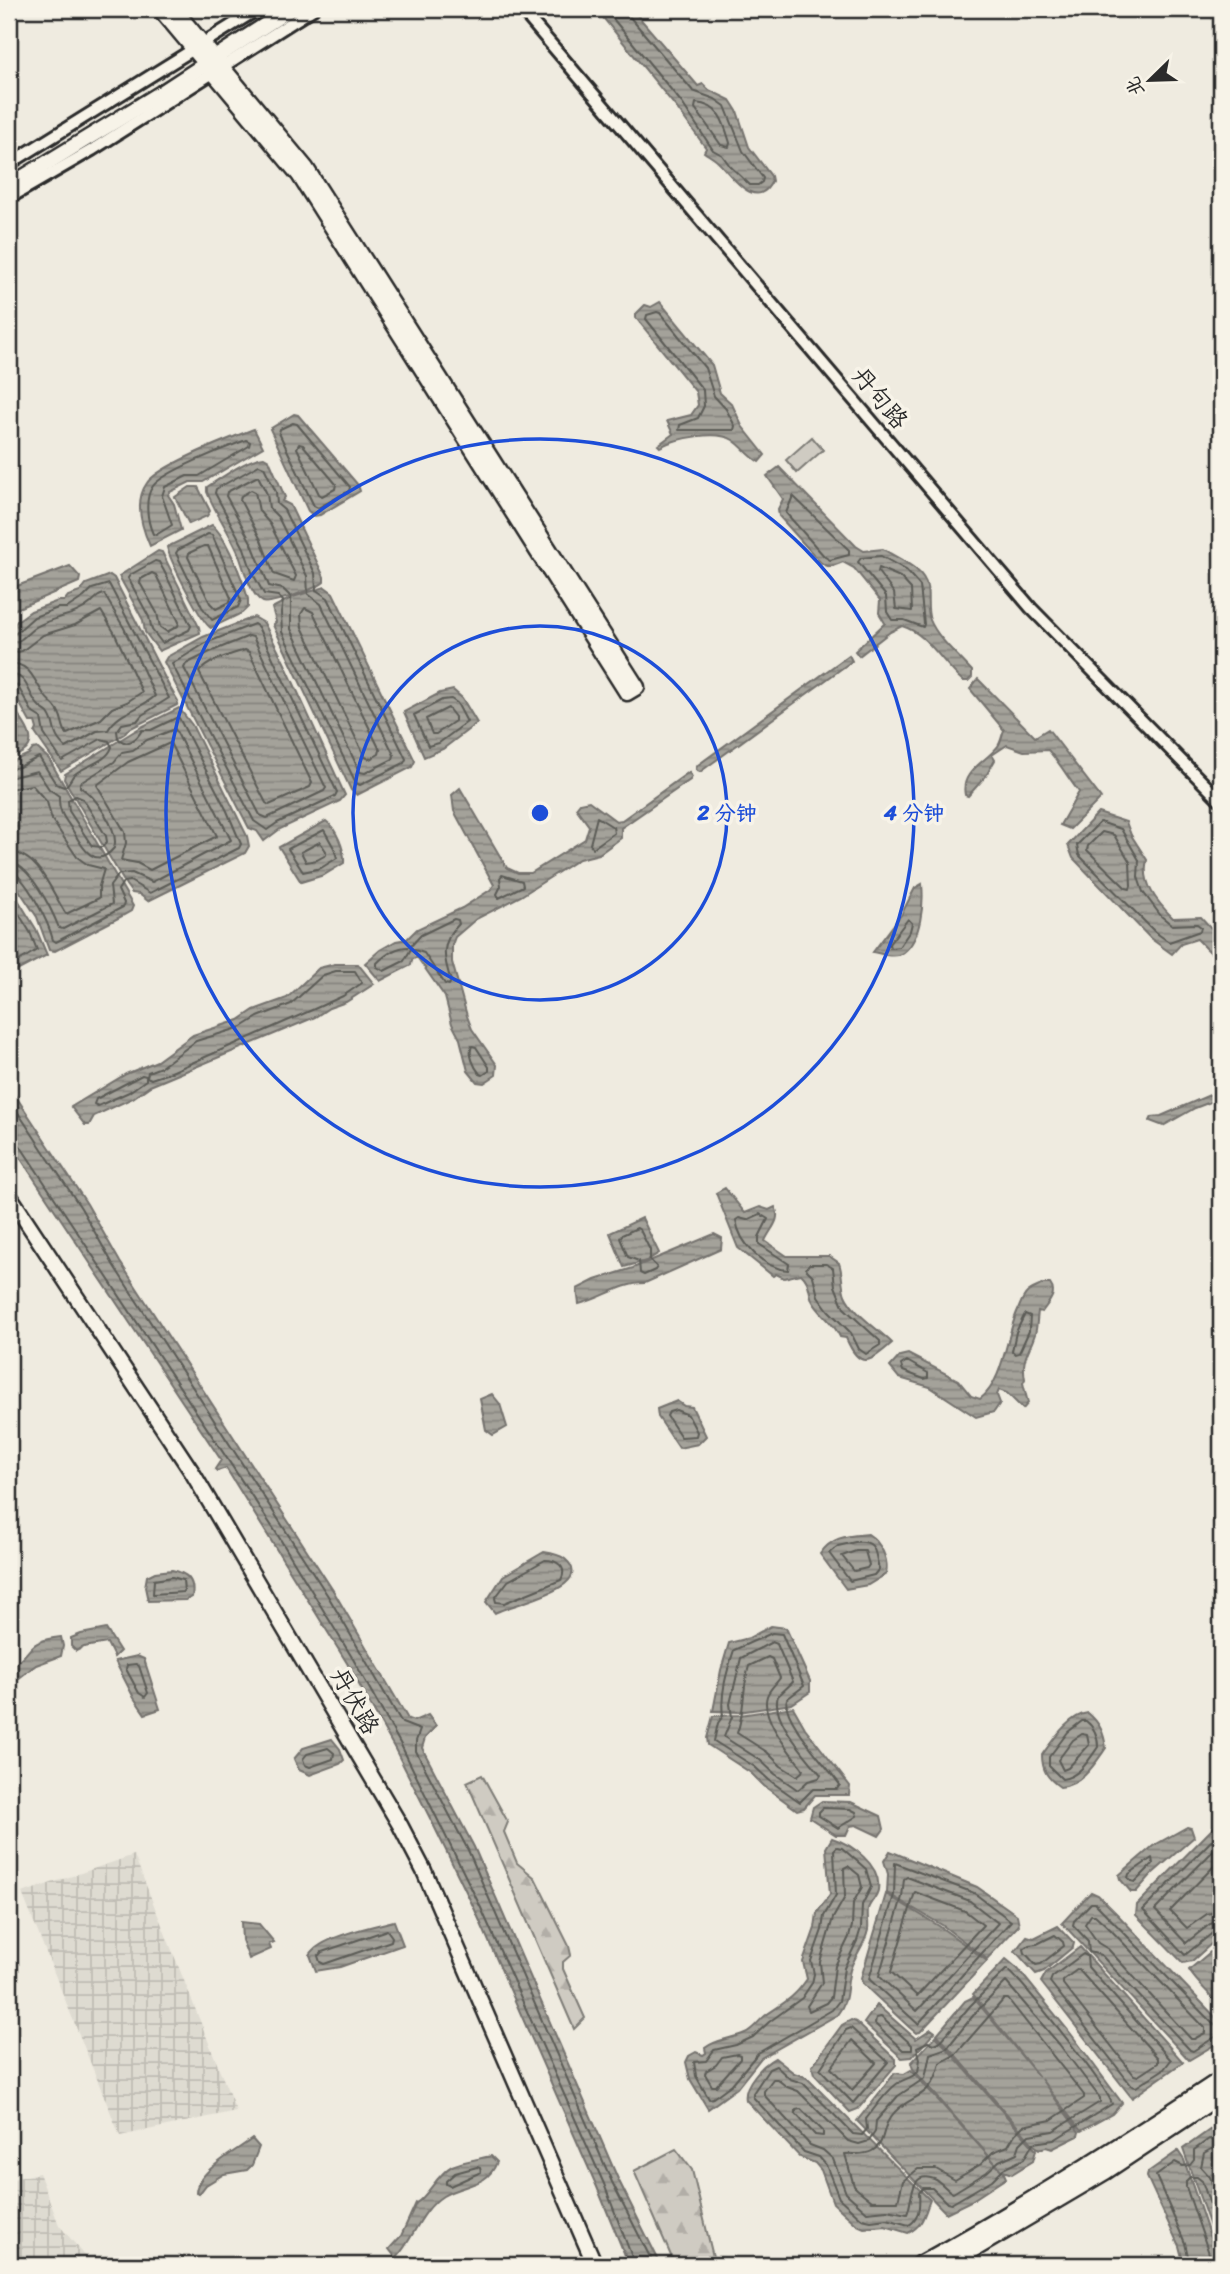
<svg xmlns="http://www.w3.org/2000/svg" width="1230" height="2274" font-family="Sriracha,'LXGW WenKai TC',sans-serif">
<defs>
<pattern id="industrial-grid" width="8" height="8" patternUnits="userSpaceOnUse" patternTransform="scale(1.75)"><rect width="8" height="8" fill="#dedbd1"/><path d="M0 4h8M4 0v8" fill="none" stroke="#bfbcb4"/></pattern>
<pattern id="forest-firs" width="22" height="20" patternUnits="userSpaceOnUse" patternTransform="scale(1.75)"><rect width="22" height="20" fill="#cfcbc2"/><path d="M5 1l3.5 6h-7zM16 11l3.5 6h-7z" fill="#b2aea7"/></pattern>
<pattern id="water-rules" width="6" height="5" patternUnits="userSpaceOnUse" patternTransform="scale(1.75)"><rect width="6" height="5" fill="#a4a29a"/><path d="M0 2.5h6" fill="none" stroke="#86847e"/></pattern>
</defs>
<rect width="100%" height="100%" fill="#efebe0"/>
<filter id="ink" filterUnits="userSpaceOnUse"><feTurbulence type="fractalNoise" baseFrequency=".0143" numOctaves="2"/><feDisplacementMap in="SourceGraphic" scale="14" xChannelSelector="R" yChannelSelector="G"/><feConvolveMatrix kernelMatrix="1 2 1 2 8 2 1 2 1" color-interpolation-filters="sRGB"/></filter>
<g filter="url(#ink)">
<path fill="url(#industrial-grid)" d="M134,1855L236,2111L120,2136L22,1893Z
M39,2173L59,2225L93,2265H9V2180Z"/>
<path fill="url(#forest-firs)" stroke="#7d7b76" stroke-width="2" d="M482,1775L508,1822L504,1832L517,1863L535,1878L569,1946L571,1955L563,1962V1969L585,2018L574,2029L467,1782Z
M676,2149L692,2170L715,2265H675L634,2171Z"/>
<path fill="#cfcbc2" stroke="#7d7b76" stroke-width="2" d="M812,437L823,450L797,473L786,460Z"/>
<path fill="url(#water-rules)" stroke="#74726e" stroke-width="2" d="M596,9H632L698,86L703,84L709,90L730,100L737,111L749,147L771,176L772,181C756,214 730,173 718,162C714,158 708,155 704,152L706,148L676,107Z
M660,302L712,365L720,393L732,404L742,426L765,455L759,462C749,456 742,446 733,440C717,430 676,438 660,447L658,445L673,434L667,421L691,415L698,405L696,392L636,318V314L645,305L651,307Z
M294,414L298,415L358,485L360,491L320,515L314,516L308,511L270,429Z
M254,429L263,447L203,482H190L170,492L168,495L174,504L181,530L150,546C142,528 134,501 147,483C159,465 231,438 254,429Z
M264,457L269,460L285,497L282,501L290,505L324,577V582C318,588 270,605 263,602C256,599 251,588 248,581C244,571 241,560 237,550C228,530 215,512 207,492V487C225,476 244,460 264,457Z
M779,467L856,546L864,551L883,549C898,559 924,568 927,587C929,597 926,610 930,620C938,639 958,655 972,671V677L968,681H963C943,664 927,633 902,626L890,632L859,656L855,651L885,623L879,613L880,600L854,568L843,562C833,566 829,569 820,562L779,516L778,509L783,499L767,476Z
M190,487H198L210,511L207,516L189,524L175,497Z
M212,525C226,536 243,580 248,599V607L242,613L211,628C202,624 170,560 167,547Z
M158,551L162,552L199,627L200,633L159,651L145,632L143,620L119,576Z
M70,566L80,577L79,582L9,612V589Z
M110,575L114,578L169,686L178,701L177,705L127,730L124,734L61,771L35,733L37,729L35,722H30L9,684V631L17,621L31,611L58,601H64L68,596L80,592L86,584Z
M325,587L333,593L415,761L412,767L357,795L351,790L273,625L276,622L272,608L293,597Z
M254,617L264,623L284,662L345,795L340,801L280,829L264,841L257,831L249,828L164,662L167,657L203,637Z
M849,655L852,661L700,772L697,771L696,768L698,765Z
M978,679L1035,737L1048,729L1101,798L1070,829L1060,825L1079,792C1068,778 1060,763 1048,750L1024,751L1007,745L992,755L995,760L986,776L968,796L965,795C960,771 986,762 998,746C1001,742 1002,735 1004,730L970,689Z
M453,690L462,698L477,723L443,749L424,757L404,712L440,693Z
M9,699C20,723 51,746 9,758Z
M179,708L192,725L247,836L249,846L245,853L148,901L139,894L132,893L126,885L64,779L65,774L141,727Z
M37,748L49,759L133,906L131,911L122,916L55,951L49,950L37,917L9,875V763L29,754L33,749Z
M689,772L692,777L690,780L621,828V838L599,854L579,859L521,896L476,919L455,937L452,945V962L467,1016L472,1029L497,1065L496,1075L484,1083L477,1082L468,1071L460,1039L452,1024L445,997L417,957L412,960L411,965L380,981L365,963L380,950L396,941L407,939L417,929L462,908L490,890L494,885L454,811L452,795L460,788L507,868L518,873H531L585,839L589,826L576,808L580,803L589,801L616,821L622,820Z
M1098,813L1126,822L1131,835L1147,860C1141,883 1157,902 1173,918L1201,917L1221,939V963L1197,939L1181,944L1172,954L1150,938L1073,858L1068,845Z
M326,821C336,828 345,850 344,863L324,875L301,882L279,847Z
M922,884C924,904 921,939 904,952C895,959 883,954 873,952L901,915L915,888Z
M9,885L36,929L47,955L9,975Z
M335,964H358L374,984L346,1002L329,1008L315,1017L150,1086L133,1098L94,1116L89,1125H85L71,1107L126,1074L157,1061L193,1035L239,1020L254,1010L287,998L319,968Z
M9,1086L87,1204L120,1262L334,1592L408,1719L414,1721L428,1715L436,1726L425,1738L422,1748L474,1847L618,2179L661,2265H629L597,2187L475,1910L435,1828L395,1749L347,1663L226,1468L217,1471L215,1469L221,1460L9,1141Z
M1221,1090V1100L1218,1099L1195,1108L1163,1126L1150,1121L1152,1117L1161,1116Z
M725,1188L745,1213L760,1207L769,1210L775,1207C782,1220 770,1229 765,1241L787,1256H829L839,1263C843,1274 841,1284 845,1295C852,1312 879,1330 892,1343C869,1363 860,1370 846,1338L840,1337C834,1322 819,1314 812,1300C808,1289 810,1282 801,1274L784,1278L776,1274L773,1276L738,1248L716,1193Z
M642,1218L659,1253L646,1261L624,1267L610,1233Z
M714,1234L722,1238L721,1249L645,1283C620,1283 602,1299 579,1304L577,1289L595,1280L633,1268Z
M1043,1284H1050C1058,1294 1048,1303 1042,1312L1038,1311C1037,1319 1037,1327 1035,1334C1029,1353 1021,1358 1025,1379L1023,1383L1028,1403L1023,1409L1007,1393L999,1390L997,1395L1000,1403L994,1412L976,1417L930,1387L899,1378L890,1367L900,1356L908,1354L958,1380L971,1396L980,1399C1003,1382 1006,1338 1017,1312C1020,1306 1022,1297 1028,1292C1032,1289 1038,1287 1043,1284Z
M492,1394L500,1404L507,1427L493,1435L486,1430L480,1399Z
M677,1401L684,1406L692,1407L706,1436L698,1444L679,1448L658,1417L657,1409Z
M868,1534C881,1542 889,1560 886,1574L868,1585L846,1589L820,1554C832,1536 847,1536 868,1534Z
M544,1552C551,1553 560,1555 565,1559C599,1588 507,1605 495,1613L486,1602L503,1576Z
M172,1570C187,1573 195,1580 192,1597L186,1600L148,1601L145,1587L147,1576L155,1572Z
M771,1626L786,1628L810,1681V1692L792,1704L739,1712L713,1711L721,1670L729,1643L749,1638Z
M106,1629L120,1651L114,1657L107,1643L84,1647L76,1651L71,1646V1638L81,1634Z
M61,1637L63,1646L61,1656L36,1665L9,1686V1668C35,1653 23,1641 61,1637Z
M137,1656L144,1659L160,1709L145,1714L134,1698L115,1661Z
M793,1707L805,1728L850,1786L849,1795H815L804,1808L797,1810L764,1786L751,1773L708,1745L707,1738L713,1716L740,1715Z
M1088,1713C1100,1723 1104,1733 1106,1748C1094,1765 1082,1785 1060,1787C1047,1778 1042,1770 1042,1755C1053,1740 1069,1715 1088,1713Z
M332,1739L340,1749L344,1760L340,1764L310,1775L299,1770L294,1759L303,1748Z
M822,1801L851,1802L881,1816L884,1829L879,1836L856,1825L850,1826L846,1835H836L810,1818L813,1807Z
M1221,1820V1935L1192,1961L1183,1963L1136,1915L1137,1905Z
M1187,1827L1191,1828L1194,1837L1152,1874L1136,1892H1131L1120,1879L1119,1875L1153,1846Z
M832,1838C851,1844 882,1865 878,1890C877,1897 870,1902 868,1909C867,1916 869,1924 868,1930C865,1945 854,1956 850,1970C845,1989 850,1998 837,2015L761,2058L737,2088L708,2109L690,2079L686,2062L689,2056L696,2052L703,2055L706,2053L705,2048C716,2039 732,2039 745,2033C754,2029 759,2020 766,2015C785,2002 794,1998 807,1979L803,1962L815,1928L817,1913L830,1894L826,1848Z
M890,1851L977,1887L1017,1915L1019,1925L987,1959L942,1925L887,1893L888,1874L884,1861Z
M1091,1892L1098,1895L1118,1915L1221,2023V2041L1189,2060L1062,1923Z
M886,1894L939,1926L987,1961L920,2032L916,2033L909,2027L862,1983L861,1978Z
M394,1921L403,1945L340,1967L316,1971L310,1955C319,1937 374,1926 394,1921Z
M241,1922L259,1924L274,1942L269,1944L271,1949L249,1959L242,1940Z
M1058,1926L1074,1943L1073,1947L1044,1971L1036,1974L1015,1951L1027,1936L1034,1938Z
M1221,1943V2007C1212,1996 1195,1981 1189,1970Z
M1080,1947L1183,2062L1132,2098L1041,1982L1046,1973Z
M1006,1959L1018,1969L1071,2034L1122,2103L1112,2114L1081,2131L1041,2079L1079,2132L1078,2136L1052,2149L1046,2147L1039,2149L1033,2144L937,2034L965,2001L973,1997L1039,2077L973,1994Z
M877,2005L916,2039L931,2029L935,2032L912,2057L902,2058L864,2023Z
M851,2020L856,2022L891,2055L896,2059V2065L858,2109L850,2112L814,2074L812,2066L842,2025Z
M936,2036L1036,2150L1033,2161L1012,2174L1003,2171L1006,2178L971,2201L946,2213L857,2121L895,2073L904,2074L911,2070L1002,2171L913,2069L911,2063Z
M775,2058L794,2073L806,2077L930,2200C924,2215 923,2226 908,2233L885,2226L864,2228L857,2225L833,2203L821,2170L815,2163L800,2157L746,2100C743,2085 762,2065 775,2058Z
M1211,2129L1218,2134L1221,2143V2258L1183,2149Z
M252,2139L259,2147L252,2165L247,2170L224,2174L206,2185L199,2194L196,2193C196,2172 236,2151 252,2139Z
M1178,2151L1184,2160L1219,2265H1184L1179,2246L1147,2177L1148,2172Z
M491,2156L497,2162C487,2188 464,2183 443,2196C421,2210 413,2240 396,2258L389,2249L401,2236L416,2203C427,2198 437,2174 452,2166C463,2161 479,2159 491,2156Z"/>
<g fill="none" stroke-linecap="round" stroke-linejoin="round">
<path stroke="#5b5b57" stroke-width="2" d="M605,9L682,103L713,150L722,155L730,166L750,185H758L762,182L763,178L743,151L725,106L715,99L693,91L629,16L628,9
M696,103C720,105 724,123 730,143L729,147L721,145L695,108Z
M657,312L660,313L705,368L714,396L726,409L735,426L734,430H679L680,425L698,418L704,406L703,390L646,319L647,315Z
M293,423L297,424L350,487L349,491L318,508L314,506L279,433L280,429Z
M246,440L250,442L249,446L199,476H187L165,487L162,496L172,525L156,535L153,534C147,521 144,498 153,486C163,472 227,447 246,440Z
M299,444L303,445L336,484L335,489L322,496L319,494L297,448Z
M259,465L264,467L276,492L277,504L284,510L315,573L316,590L328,598L406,759L404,763L360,785L356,783L282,632L281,613L283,601L278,596L264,594L252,572L244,548L215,493L216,489Z
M258,476L267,494L269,508L278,517L307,576L308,594L321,604L394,755L393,759L365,773L360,772L291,629V597L283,589L269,586L252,544L226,496L227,492Z
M251,490L255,492L259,511L270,524L296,576L294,581L274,574L261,540L240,500L241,496Z
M793,496L849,550V555L830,560L825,557L786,513Z
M208,534L212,535L241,600L238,607L212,620L202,607L176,553L178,550Z
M204,546H208L231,598L230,602L216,609L210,603L188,557L189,553Z
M881,556L906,570L920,586L924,624L923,627L904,620H892L887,612L886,596L858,562L861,558Z
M155,561L159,562L164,571L191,626L189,630L162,643L152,630L149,617L128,578L130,575Z
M879,568L900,577L911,589L912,611L896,609L894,593L878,572Z
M152,573L156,575L179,622L178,626L167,632L160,627L157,613L140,583L141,579Z
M305,608L313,612L380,750L379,754L370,759L365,757L302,627L301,614Z
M254,624L258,627L337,792L335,796L277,823L267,830L254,821L172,664L206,643Z
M9,635L16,633L34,617L58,608H67L84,597L92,589L109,584L169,698L142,715L137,721L122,724L117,731L118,738C127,748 137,739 142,730H151L176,718H179L227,811L241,844L239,848L150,893L130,881L123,882L118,890L124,903L123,907L56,942L53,940C49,924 25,873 9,871
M249,636L253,637L326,788L324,791L267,818L260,815L184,668L186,664L210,652Z
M9,643C22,643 26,633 36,627C54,616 75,617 91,603C96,598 97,596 104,594L124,628L155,696C140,710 119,711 108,730L97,731L66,748C49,732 58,727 48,713C45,710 41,709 39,706C27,694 29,675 9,674
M245,650L249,652L312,783L310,787L269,805L266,803L199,672C209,660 230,655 245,650Z
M9,654L22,651L43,635L75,625L101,611L114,632L142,692L127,702L112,708L101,719L67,734C62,728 63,720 59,713C56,705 49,702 45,696C33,680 32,664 9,663
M9,683L17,685L33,713L41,718L44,734L62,761L101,739L109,741L112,747C107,762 86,765 75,774C70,778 71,783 64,787L56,784L39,757L19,767L9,769
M451,699L457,703L467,722L439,743L428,746L414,715L442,700Z
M448,708L455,717V721L436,734H432L426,719Z
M170,743L217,836L150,870L137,863L121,860L126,843L125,832L97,785L128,762Z
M9,778L37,771L49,789L59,796C58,812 65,819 73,831C82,847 95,871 114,848C120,831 95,795 80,787V783L114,762L122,752L133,750L147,740L175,729L231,840L152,882L132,873L119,874L110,886L112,904L63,929L59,928C52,910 29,863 9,862
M9,789L32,785L47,802L52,820L77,857L88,865L104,869L99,886V898L66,914C52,893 39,853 9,852
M76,796L83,799L106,836L107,842L102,847L92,846L69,811L68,800Z
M597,817L613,827L614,833L593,848L590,844Z
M1100,822L1121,829L1139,860L1138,877L1143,892L1161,916L1172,925L1197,924L1201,927L1200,931L1169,942L1155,932L1079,855L1077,845Z
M324,830L334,848L337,858L321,868L303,872L288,849Z
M1102,832L1114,835L1130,862L1131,886L1130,889L1126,888L1087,850L1088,846Z
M320,842L326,851V855L317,860L306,862L301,852Z
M502,875L522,881L523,886L499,898L497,894L501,886L500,878Z
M9,898L30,932L37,950L9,967
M454,919L458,920L459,924C440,943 443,957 451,981L449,985L445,984L424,953L411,949L404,961L384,971L377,967V963C386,954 397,946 410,947L421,935Z
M908,919L912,923L910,931L899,947L890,948L889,944Z
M336,971H355L362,983L343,996L312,1010L169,1073L151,1079L147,1077L148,1072L161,1067L196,1041L242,1027L258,1017L291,1004L323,975Z
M472,1046L476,1047L489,1067V1071L483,1075L480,1074C474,1067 468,1054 472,1046Z
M142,1075L146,1076V1080L129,1092L98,1106L94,1104L96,1099Z
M9,1099L81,1208L114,1266L328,1596L402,1723L420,1730L416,1741V1751L468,1850L612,2182L654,2265
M9,1138L17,1141L277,1534L353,1659L401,1745L481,1908L604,2184L635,2265
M760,1214L768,1219L759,1237V1244L789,1264L788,1270C764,1269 739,1243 736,1220L739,1218L747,1220Z
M637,1228L640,1230L650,1250V1260L657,1267L655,1270L644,1275L640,1273L639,1261L628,1257L620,1238L622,1235Z
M809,1264H826L833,1268L835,1286L844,1308L880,1341V1345L866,1354L859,1349L851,1333L828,1310L818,1296L813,1276L806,1269Z
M1025,1314L1030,1316L1029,1331L1019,1353L1015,1354L1012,1351L1016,1332Z
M907,1361L928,1373V1378L924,1379L903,1371L901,1365Z
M676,1410L688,1415L697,1432L696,1436L681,1437L667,1416L669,1412Z
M855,1542C878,1540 874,1552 879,1569L874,1575L850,1581L829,1553L838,1546Z
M856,1551H865L869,1565L867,1568L854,1571L842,1556Z
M545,1560C557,1560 568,1567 561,1580L504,1603L496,1602L495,1598L508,1581Z
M172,1577L183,1580L184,1592L153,1594L154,1580Z
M772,1633L782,1634L804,1686L787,1699C780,1717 829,1768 840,1785L837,1789H813L800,1802L769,1780L755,1767L714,1741L718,1723L723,1716C720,1694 727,1671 734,1650Z
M772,1642L777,1644L793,1682L778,1696C770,1719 808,1757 821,1775L819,1778L808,1781L798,1790L775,1774L760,1760L724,1737L732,1717L730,1704L741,1658Z
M768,1657L772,1659L780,1678C776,1684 770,1688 767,1696C760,1718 790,1752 803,1769L802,1772L797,1776L781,1766L767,1752L737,1733C745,1712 742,1689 749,1666Z
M136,1664L139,1666L148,1693L145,1697L139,1693L126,1669L127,1665Z
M1082,1721H1086C1094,1727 1098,1737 1098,1747C1089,1760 1079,1777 1062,1779L1049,1766V1757L1068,1732Z
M1082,1734L1087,1735L1089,1745L1068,1768L1063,1770L1058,1760L1073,1740Z
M328,1748L334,1753L333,1759L310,1767L305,1765L303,1759L307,1754Z
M823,1808L850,1809L856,1812L857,1816L838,1828L819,1816V1812Z
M1221,1831L1143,1910L1185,1955L1215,1931L1221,1930
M1221,1843L1155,1910L1186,1943L1210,1924L1221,1921
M837,1847L842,1848L866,1869L871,1887L862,1905L861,1928L857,1941L844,1968L839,2001L832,2010L758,2053L732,2084L713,2098L709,2099L696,2076L694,2062L706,2061L714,2050L736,2045L753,2037L769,2022L802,1998L812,1983L814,1974L811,1961L822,1930L824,1916L836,1895L834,1850Z
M1152,1858L1153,1864L1135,1882L1131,1881L1128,1878L1129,1874Z
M1221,1859L1170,1911L1187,1928L1207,1914L1221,1911
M895,1863L974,1893L1011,1921L918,2024L869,1979L894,1895Z
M848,1866L859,1875L862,1887L853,1903L852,1926L849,1937L835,1966L831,1997L826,2003L809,2011L807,2006L822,1983L820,1962L833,1918L845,1897L844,1868Z
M907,1877L970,1901L998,1923L917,2011L879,1976L902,1897L904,1879Z
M915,1892L965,1911L983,1925L917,1996L891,1972Z
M1091,1915H1095L1107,1926L1205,2028V2033L1194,2039H1191L1108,1949L1098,1943L1085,1924Z
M387,1930L392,1937L391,1941L324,1964L320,1962L318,1956L322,1952Z
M1055,1935L1063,1942L1064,1946L1041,1964L1036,1965L1025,1953L1024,1949L1029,1945L1037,1944Z
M1083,1954L1087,1956L1088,1967L1171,2060L1164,2069L1136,2087L1132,2086L1050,1982L1052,1977Z
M1007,1969C1023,1982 1108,2088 1112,2104L1054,2140L1033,2143L1024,2159L1003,2169L992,2180L951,2204L947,2203L932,2188H923L919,2193C920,2204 920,2219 909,2225L887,2219L871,2221L862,2219L839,2198L826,2165L819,2157L804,2152L753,2097V2093L769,2069L776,2066L790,2079L803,2083L853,2134L862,2135L867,2129L866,2119C875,2108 886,2091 898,2083C904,2079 912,2078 918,2072L920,2059L917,2047L928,2042L935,2044L941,2041L970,2006Z
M1078,1969L1158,2058V2063L1138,2076L1134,2075L1063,1984V1980Z
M1006,1982L1059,2044L1100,2098V2102L1053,2131L1029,2135L1020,2144L1017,2153L999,2161L987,2172L953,2193C946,2190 942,2182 934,2179C909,2169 913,2202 907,2214L887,2210L867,2212L846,2193L833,2159L823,2150L810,2145L764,2095V2091L773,2079H777L787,2087L798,2091L848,2141L859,2144L869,2141L875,2132L876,2121L898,2096L925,2078L930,2054L947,2048L976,2012Z
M1004,1999H1008L1084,2095V2098L1051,2120L1023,2126L1015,2134L1008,2146L993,2152L981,2164L955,2180L936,2169H918L903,2181L898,2201H872L857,2189L854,2186L845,2154C854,2153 863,2156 872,2151C884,2144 882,2134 887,2123C904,2092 931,2105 940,2063L955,2055Z
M881,2017L912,2045V2050H903L875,2024L876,2018Z
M1221,2027L1213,2024L1095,1903H1091L1074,1921L1073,1925L1088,1941L1089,1952L1101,1955L1190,2050L1193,2051L1215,2037L1221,2036
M851,2028L888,2062L853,2103L820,2069L846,2030Z
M852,2040L876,2063L852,2090L831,2068Z
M737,2054L740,2055V2059L716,2086H712L705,2074L706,2071L716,2065L722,2057Z
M801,2109L823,2131V2136L815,2135L796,2114V2110Z
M1221,2150L1211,2149L1204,2153L1201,2167L1210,2177L1221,2211
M477,2167L480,2168L481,2172L450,2186L446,2184V2181L455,2173Z
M1190,2265L1185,2243L1156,2176L1175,2162L1183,2166L1190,2165L1194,2160V2150L1209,2139L1221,2141
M1213,2265L1186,2187V2181L1190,2177H1197L1202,2181L1221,2237"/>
<defs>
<path id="minor" d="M521,9L1031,608L1221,801
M9,164L258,9
M9,198L92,150L313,9"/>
<path id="major" d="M160,9L299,175L627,693L637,687L306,168L174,9
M9,186L161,93L290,9
M9,1195L192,1472L400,1825L424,1871L595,2265"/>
<path id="highway" d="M920,2265C1024,2208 1123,2145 1221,2080
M946,2265L1105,2171L1221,2094"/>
</defs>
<use href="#minor" stroke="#2b2b2b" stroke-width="16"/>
<use href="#major" stroke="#2b2b2b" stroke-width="19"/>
<use href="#highway" stroke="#2b2b2b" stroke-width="21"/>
<use href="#minor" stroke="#f7f3e8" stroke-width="10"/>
<use href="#major" stroke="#f7f3e8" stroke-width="14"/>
<use href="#highway" stroke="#f7f3e8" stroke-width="16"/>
</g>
</g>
<g fill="none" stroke="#1d4ed8" stroke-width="3.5">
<circle cx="540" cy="813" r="187"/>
<circle cx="540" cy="813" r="374"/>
</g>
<g text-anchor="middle" stroke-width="7" stroke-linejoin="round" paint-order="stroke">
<g font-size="24" fill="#2b2b2b" stroke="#f7f3e8">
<text transform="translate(880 398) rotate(50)" y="8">丹句路</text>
<text transform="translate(355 1701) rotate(60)" y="8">丹伏路</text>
</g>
</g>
<circle cx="540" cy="813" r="10" fill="#1d4ed8" stroke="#f7f3e8" stroke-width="3.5"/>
<g font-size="21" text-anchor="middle" font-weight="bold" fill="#1d4ed8" stroke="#f7f3e8" stroke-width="7" stroke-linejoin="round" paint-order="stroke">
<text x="727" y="820">2 分钟</text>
<text x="914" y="820">4 分钟</text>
</g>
<rect width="1230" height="2274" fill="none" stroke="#f7f3e8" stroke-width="35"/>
<rect x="18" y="18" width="1195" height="2239" fill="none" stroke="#2b2b2b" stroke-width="2.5" filter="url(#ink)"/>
<g transform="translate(1150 80) rotate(247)" stroke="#f7f3e8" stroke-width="5" paint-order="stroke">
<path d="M0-5L12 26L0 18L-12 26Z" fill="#2b2b2b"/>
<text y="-10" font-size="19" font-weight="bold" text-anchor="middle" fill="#2b2b2b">北</text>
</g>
</svg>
